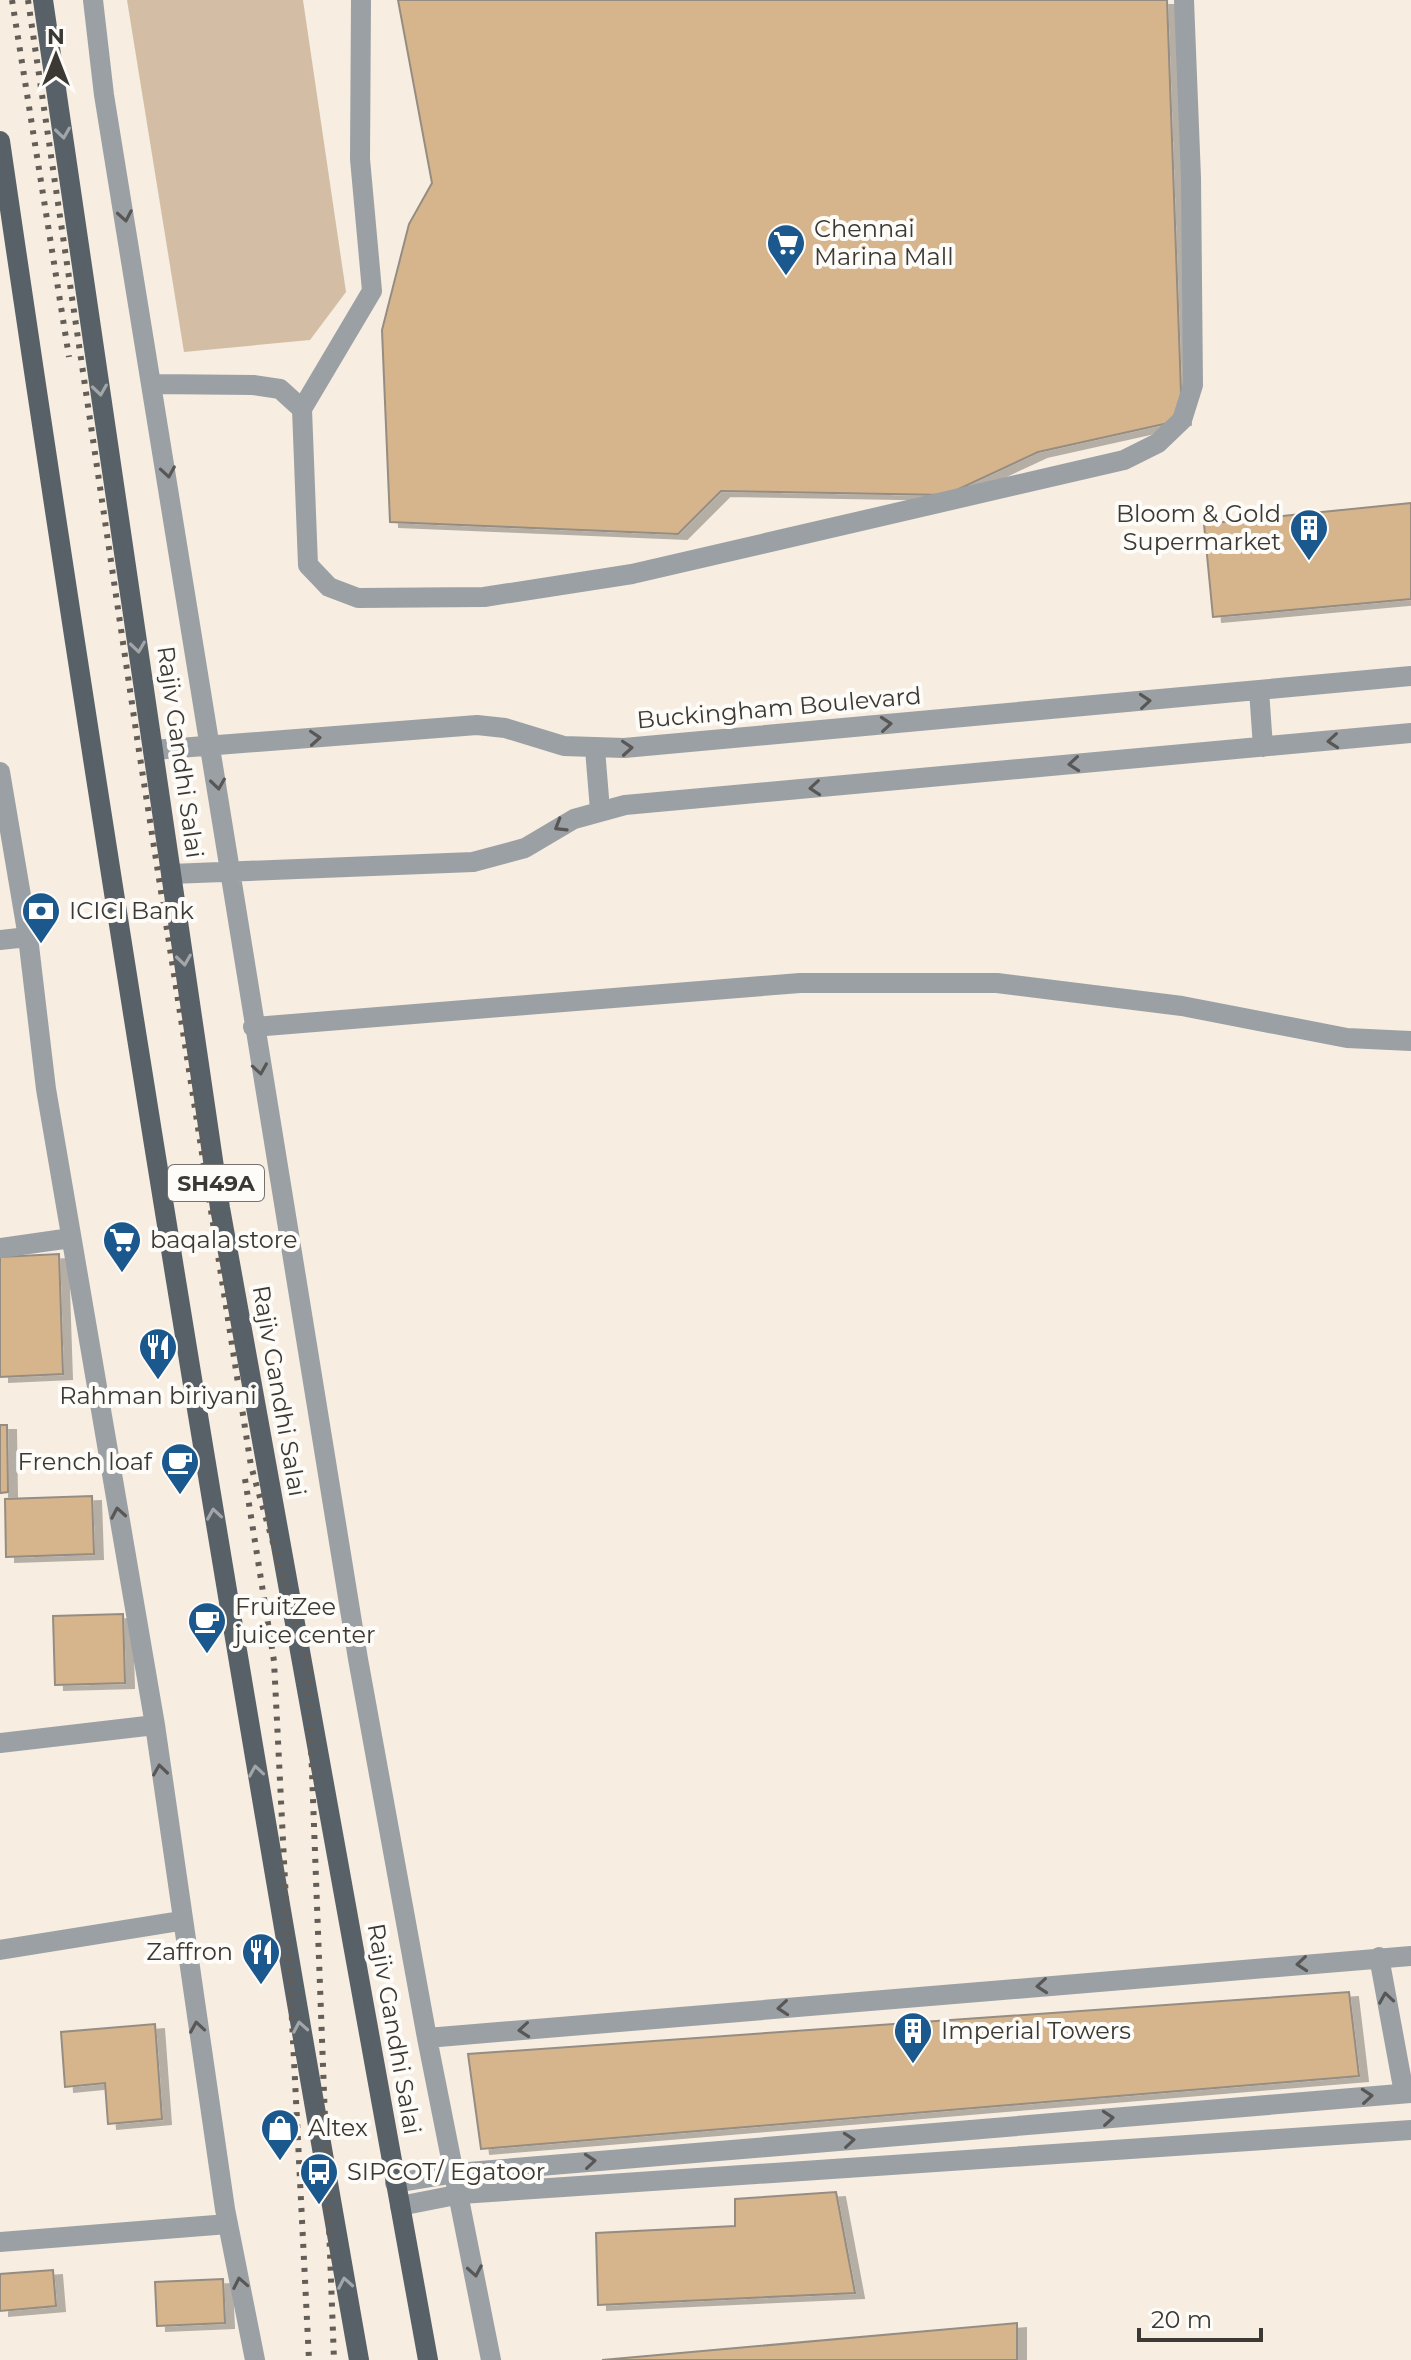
<svg xmlns="http://www.w3.org/2000/svg" width="1411" height="2360" font-family="Montserrat,sans-serif">
<defs>
<filter id="shadow"><feDropShadow dx="9" dy="5" stdDeviation="0" flood-color="#0004"/></filter>
</defs>
<rect width="100%" height="100%" fill="#f7ede1"/>
<path fill="#d3bea5" d="M127,0H303L346,292L310,340L184,352Z"/>
<path fill="#d6b58d" stroke="#968d82" stroke-width="2" filter="url(#shadow)" d="M398,0H1167L1182,420L1038,452L946,495L721,491L678,534L390,522L382,330L409,224L432,183Z
M1411,503V599L1213,617L1204,524Z
M59,1254L63,1374L0,1377V1257Z
M0,1425H7L8,1492L0,1493Z
M92,1496L94,1554L6,1557L5,1499Z
M123,1614L125,1683L55,1685L53,1616Z
M1349,1992L1359,2076L481,2149L468,2054Z
M155,2024L162,2119L108,2124L105,2083L65,2087L61,2032Z
M836,2192L855,2293L598,2305L596,2233L735,2226V2199Z
M53,2270L56,2306L0,2311V2274Z
M223,2279L225,2323L157,2326L155,2282Z
M1017,2323V2360H602Z"/>
<g fill="none" stroke-linecap="round" stroke-linejoin="round">
<path stroke="#9ba0a5" stroke-width="20" d="M93,0L104,95L358,1659L427,2038L491,2360
M153,384L253,385L280,389L302,409L308,565L329,587L358,598L484,597L632,574L1124,460L1158,443L1182,420L1193,385L1191,178L1184,0
M302,409L372,291L360,159L361,0
M1259,690L1263,747
M595,749L600,810
M153,750L477,725L505,728L564,746L624,748L1411,676
M0,772L28,937L46,1089L155,1725L225,2209L255,2360
M171,874L473,862L525,848L574,819L625,805L1411,733
M0,940L28,937
M253,1027L800,983H997L1182,1006L1347,1038L1411,1041
M0,1248L71,1238
M0,1743L155,1725
M0,1950L180,1921
M1379,1957L1404,2093
M427,2038L1411,1956
M395,2183L456,2173L1411,2093
M400,2206L461,2194L1411,2130
M0,2242L228,2224"/>
<path stroke="#586068" stroke-width="20" d="M43,0L220,1208L428,2360
M0,141C108,882 229,1622 359,2360"/>
<path stroke="#635e57" stroke-width="6" stroke-dasharray="4 8" stroke-linecap="butt" d="M12,0L69,357
M28,0L139,751L251,1466L308,1665L334,2360
M245,1479L274,1661L309,2360"/>
</g>
<defs><path id="oneway-chevron" d="M-2-3.5L2.5 0L-2 3.5" fill="none" stroke-width="1.6" stroke-linecap="round" stroke-linejoin="round" transform="scale(2)"/></defs>
<g stroke="#a3a6a9">
<use href="#oneway-chevron" transform="translate(63 133) rotate(82)"/>
<use href="#oneway-chevron" transform="translate(100 390) rotate(82)"/>
<use href="#oneway-chevron" transform="translate(138 647) rotate(82)"/>
<use href="#oneway-chevron" transform="translate(184 960) rotate(82)"/>
<use href="#oneway-chevron" transform="translate(214 1514) rotate(-99)"/>
<use href="#oneway-chevron" transform="translate(256 1771) rotate(-99)"/>
<use href="#oneway-chevron" transform="translate(300 2027) rotate(-100)"/>
<use href="#oneway-chevron" transform="translate(345 2283) rotate(-100)"/>
</g>
<g stroke="#585755">
<use href="#oneway-chevron" transform="translate(125 216) rotate(80)"/>
<use href="#oneway-chevron" transform="translate(168 472) rotate(81)"/>
<use href="#oneway-chevron" transform="translate(1145 701) rotate(-5)"/>
<use href="#oneway-chevron" transform="translate(886 724) rotate(-5)"/>
<use href="#oneway-chevron" transform="translate(315 738) rotate(-4)"/>
<use href="#oneway-chevron" transform="translate(1333 741) rotate(175)"/>
<use href="#oneway-chevron" transform="translate(627 748) rotate(-4)"/>
<use href="#oneway-chevron" transform="translate(1074 764) rotate(175)"/>
<use href="#oneway-chevron" transform="translate(218 784) rotate(82)"/>
<use href="#oneway-chevron" transform="translate(815 788) rotate(175)"/>
<use href="#oneway-chevron" transform="translate(560 826) rotate(149)"/>
<use href="#oneway-chevron" transform="translate(260 1069) rotate(81)"/>
<use href="#oneway-chevron" transform="translate(118 1513) rotate(-100)"/>
<use href="#oneway-chevron" transform="translate(160 1770) rotate(-98)"/>
<use href="#oneway-chevron" transform="translate(1302 1964) rotate(175)"/>
<use href="#oneway-chevron" transform="translate(1042 1986) rotate(175)"/>
<use href="#oneway-chevron" transform="translate(1386 1998) rotate(-99)"/>
<use href="#oneway-chevron" transform="translate(783 2008) rotate(175)"/>
<use href="#oneway-chevron" transform="translate(197 2027) rotate(-99)"/>
<use href="#oneway-chevron" transform="translate(524 2030) rotate(175)"/>
<use href="#oneway-chevron" transform="translate(1367 2096) rotate(-5)"/>
<use href="#oneway-chevron" transform="translate(1108 2118) rotate(-5)"/>
<use href="#oneway-chevron" transform="translate(849 2140) rotate(-5)"/>
<use href="#oneway-chevron" transform="translate(590 2161) rotate(-5)"/>
<use href="#oneway-chevron" transform="translate(475 2271) rotate(80)"/>
<use href="#oneway-chevron" transform="translate(240 2283) rotate(-101)"/>
</g>
<defs>
<symbol id="supermarket-pin" viewBox="-11 -11 22 30"><path d="M0 17L-7.5 6A9.5 9.5 0 1 1 7.5 6Z" fill="#1b588e" stroke="#fefcf9"/><path d="M-6-5.5h2.5l.6 2H6L4.5 2H-2.5L-4.4-4H-6ZM-1.5 3.2a1.3 1.3 0 1 0 .1 0ZM3 3.2a1.3 1.3 0 1 0 .1 0Z" fill="#fff"/></symbol>
<symbol id="building-pin" viewBox="-11 -11 22 30"><path d="M0 17L-7.5 6A9.5 9.5 0 1 1 7.5 6Z" fill="#1b588e" stroke="#fefcf9"/><path d="M-4-6H4V6H1V3H-1V6H-4ZM-2.5-4.3h1.7v1.8h-1.7ZM.8-4.3h1.7v1.8H.8ZM-2.5-1h1.7V.8h-1.7ZM.8-1h1.7V.8H.8Z" fill="#fff"/></symbol>
<symbol id="bank-pin" viewBox="-11 -11 22 30"><path d="M0 17L-7.5 6A9.5 9.5 0 1 1 7.5 6Z" fill="#1b588e" stroke="#fefcf9"/><path d="M-6-4H6V4H-6ZM0-2.3a2.3 2.3 0 1 0 0 4.6a2.3 2.3 0 1 0 0-4.6Z" fill="#fff"/></symbol>
<symbol id="restaurant-pin" viewBox="-11 -11 22 30"><path d="M0 17L-7.5 6A9.5 9.5 0 1 1 7.5 6Z" fill="#1b588e" stroke="#fefcf9"/><path d="M-5-6h1v4h1v-4h1v4h1v-4h1v5L-1.5 .5V6h-2V.5L-5-1ZM5-6V6H3V1.5H1.5Q1.5-4 5-6Z" fill="#fff"/></symbol>
<symbol id="cafe-pin" viewBox="-11 -11 22 30"><path d="M0 17L-7.5 6A9.5 9.5 0 1 1 7.5 6Z" fill="#1b588e" stroke="#fefcf9"/><path d="M-5.5-4.5H6V0H3Q3 3.5 0 3.5H-2.5Q-5.5 3.5-5.5 0ZM3-3.2v2h1.7v-2ZM-6 4.5H4V6H-6Z" fill="#fff"/></symbol>
<symbol id="shop-pin" viewBox="-11 -11 22 30"><path d="M0 17L-7.5 6A9.5 9.5 0 1 1 7.5 6Z" fill="#1b588e" stroke="#fefcf9"/><path d="M-5-2.5h2.3a2.7 3.5 0 0 1 5.4 0H5L5.5 6h-11ZM-1.5-2.5h3a1.5 2.3 0 0 0-3 0Z" fill="#fff"/></symbol>
<symbol id="bus-pin" viewBox="-11 -11 22 30"><path d="M0 17L-7.5 6A9.5 9.5 0 1 1 7.5 6Z" fill="#1b588e" stroke="#fefcf9"/><path d="M-5-6H5V4H4V6H2V4H-2V6H-4V4H-5ZM-3.5-4V0h7V-4ZM-3.5 1.2v1.5H-2V1.2ZM2 1.2v1.5H3.5V1.2Z" fill="#fff"/></symbol>
</defs>
<g fill-rule="evenodd">
<use href="#supermarket-pin" x="764" y="221" width="44" height="60"/>
<use href="#building-pin" x="1287" y="506" width="44" height="60"/>
<use href="#bank-pin" x="19" y="889" width="44" height="60"/>
<use href="#supermarket-pin" x="100" y="1218" width="44" height="60"/>
<use href="#restaurant-pin" x="136" y="1325" width="44" height="60"/>
<use href="#cafe-pin" x="158" y="1440" width="44" height="60"/>
<use href="#cafe-pin" x="185" y="1599" width="44" height="60"/>
<use href="#restaurant-pin" x="239" y="1930" width="44" height="60"/>
<use href="#building-pin" x="891" y="2009" width="44" height="60"/>
<use href="#shop-pin" x="258" y="2106" width="44" height="60"/>
<use href="#bus-pin" x="297" y="2150" width="44" height="60"/>
</g>
<g text-anchor="middle" stroke-width="8" stroke-linejoin="round" paint-order="stroke">
<rect fill="#fefcf9" stroke="#76736e" stroke-width="2" x="168" y="1165" width="96" height="36" rx="6"/>
<g font-size="22" font-weight="bold" fill="#3c3833">
<text x="216" y="1191">SH49A</text>
</g>
<g font-size="24" fill="#3c3833" stroke="#fefcf9" text-anchor="start">
<text x="814" y="237">Chennai<tspan x="814" dy="28">Marina Mall</tspan></text>
<text x="1281" y="522" text-anchor="end">Bloom &amp; Gold<tspan x="1281" dy="28">Supermarket</tspan></text>
<text x="69" y="919">ICICI Bank</text>
<text x="150" y="1248">baqala store</text>
<text x="158" y="1404" text-anchor="middle">Rahman biriyani</text>
<text x="152" y="1470" text-anchor="end">French loaf</text>
<text x="235" y="1615">FruitZee<tspan x="235" dy="28">juice center</tspan></text>
<text x="233" y="1960" text-anchor="end">Zaffron</text>
<text x="941" y="2039">Imperial Towers</text>
<text x="308" y="2136">Altex</text>
<text x="347" y="2180">SIPCOT/ Egatoor</text>
</g>
<g font-size="24" fill="#3c3833" stroke="#fefcf9">
<text transform="translate(779 708) rotate(-5)" y="8">Buckingham Boulevard</text>
<text transform="translate(180 752) rotate(82)" y="8">Rajiv Gandhi Salai</text>
<text transform="translate(279 1391) rotate(80)" y="8">Rajiv Gandhi Salai</text>
<text transform="translate(394 2029) rotate(80)" y="8">Rajiv Gandhi Salai</text>
</g>
</g>
<g transform="translate(56 56)" stroke="#fefcf9" stroke-width="6" paint-order="stroke">
<path d="M0-6L14 30L0 20L-14 30Z" fill="#3c3833"/>
<text y="-12" font-size="22" font-weight="bold" text-anchor="middle" fill="#3c3833">N</text>
</g>
<path d="M1139 2328v12h122v-12" fill="none" stroke="#3c3833" stroke-width="4"/>
<text x="1151" y="2328" font-size="24" fill="#3c3833" stroke="#fefcf9" stroke-width="6" paint-order="stroke">20 m</text>
</svg>
